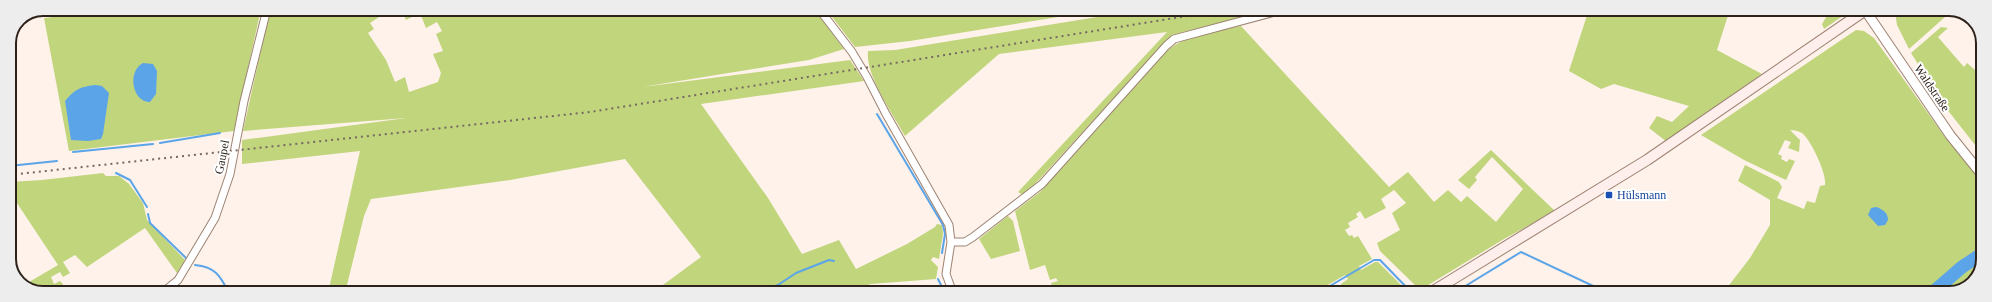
<svg xmlns="http://www.w3.org/2000/svg" width="1992" height="302" font-family="'Times New Roman',serif">
<rect width="100%" height="100%" fill="#fef2ea"/>
<path fill="#c1d57d" d="M88,9H261L234,131L69,151L44,18L79,14Z
M270,9H391L370,23L374,29L368,33L386,60L395,82L405,77L409,92L438,82L441,73L433,54L443,51L436,34L442,31L437,22L426,28L420,13L406,20L401,9H814L844,49L809,60L642,87L850,60L864,81L701,104L768,198L802,254L839,240L856,269L907,244L935,227L937,224L942,225L943,234L939,259L933,257L931,260L938,267L936,279L871,284L849,291V293H652L701,257L625,159L510,180L371,199L364,216L345,293H328L360,151L242,164V140L406,118L243,131Z
M826,9H1108L910,41L855,47Z
M1146,9H1276L1172,35L1035,184L1023,195L1018,192L1167,32L999,54L905,136C893,114 865,75 868,51L895,50Z
M1589,9H1730L1717,50L1762,74L1667,142L1649,128L1657,116L1672,122L1689,106L1614,84L1601,89L1569,71Z
M1831,9H1847V13L1824,29L1822,24Z
M1891,9H1954L1909,49L1897,25L1895,12L1892,16Z
M1241,26L1389,187L1408,172L1434,202L1448,190L1461,202L1467,196L1496,222L1523,189L1492,157L1475,177L1477,180L1469,189L1458,180L1491,150L1555,211L1504,239L1420,290L1380,251L1377,243L1400,230L1392,213L1406,203L1394,190L1381,199L1386,208L1365,219L1360,211L1356,214L1358,217L1348,223L1350,227L1345,230L1349,236L1352,235L1354,238L1358,236L1372,259L1359,266L1361,270L1375,262H1378L1409,293H1358L1353,285L1343,290L1341,284L1348,279L1345,275L1314,293H1030L1052,286L1051,283L1058,281L1056,278L1050,280L1045,265L1030,270L1015,211L1040,192L1168,50C1188,34 1216,32 1241,26Z
M1941,27L1948,28L1938,37L1964,67L1967,63L1975,70L1983,60V155L1946,108L1911,53Z
M1856,30L1864,31L1874,38L1945,137L1983,182V252L1961,267L1931,293H1723L1750,258L1770,225V200L1738,181L1745,165L1779,182L1782,187L1777,198L1804,209L1807,201L1815,203L1820,186L1825,185C1827,174 1811,140 1802,133C1798,131 1794,130 1790,130L1800,140L1799,152L1788,148L1791,142L1785,140L1778,154L1782,156L1781,159L1787,162L1789,159L1795,161L1786,180L1744,160L1701,135Z
M103,173L106,176H119L129,184L143,203L147,220L185,260L177,273L145,228L87,267L75,255L63,262L70,273L63,277L60,272L51,277L54,284L60,281L63,284L61,293H39L24,285L58,265L9,191V182L42,180Z
M1008,216L1013,221L1020,251L991,259L979,239Z
M1983,254V263L1972,284L1949,293H1934L1962,268Z"/>
<path fill="#5ba4e8" d="M143,63L153,64L157,71L156,94L150,102C132,102 127,71 143,63Z
M96,85L102,86L109,93L103,134L101,139L88,141L71,140L65,101C74,90 81,86 96,85Z
M1876,207C1883,209 1888,213 1888,220L1885,225L1878,226L1868,215L1871,208Z"/>
<g fill="none" stroke-linecap="round" stroke-linejoin="round">
<path stroke="#5ba4e8" stroke-width="2" d="M877,114L943,225L945,234L942,253
M160,143L220,133
M73,152L153,144
M9,166L57,161
M116,173L130,180L147,207
M148,214L150,223L186,258
M195,265C215,267 220,275 229,293
M938,279L945,293
M756,293L778,285L796,273L829,260L834,261
M1318,293L1374,260H1380L1412,293
M1454,293L1521,252L1608,293"/>
<path stroke="#5ba4e8" stroke-width="13" d="M1932,293L1962,267L1983,253"/>
<defs>
<path id="minor" d="M819,9L852,52L867,77L886,114L949,225L951,242L946,274L953,293
M951,242H965L973,237L1042,184L1166,46L1174,39L1286,9
M162,293L178,280L215,218L230,174L244,101L267,9"/>
<path id="tertiary" d="M1865,10L1950,135L1983,176"/>
<path id="secondary" d="M1430,293L1647,160L1867,9"/>
</defs>
<use href="#minor" stroke="#9d8372" stroke-width="9"/>
<use href="#tertiary" stroke="#9d8372" stroke-width="11"/>
<use href="#secondary" stroke="#9d8372" stroke-width="12"/>
<use href="#minor" stroke="#fff" stroke-width="7"/>
<use href="#tertiary" stroke="#fff" stroke-width="9"/>
<use href="#secondary" stroke="#feeeec" stroke-width="10"/>
<path stroke="#756962" stroke-width="2" stroke-dasharray="2 4" stroke-linecap="butt" d="M9,175L590,112L1231,9"/>
</g>
<rect fill="#1a4fb4" stroke="#fff" stroke-width="1.5" x="1605" y="191" width="8" height="8" rx="2"/>
<g text-anchor="middle" stroke-width="4" stroke-linejoin="round" paint-order="stroke">
<g font-size="12" fill="#2d221b" stroke="#fff">
<text transform="translate(1932 88) rotate(56)" y="4">Waldstraße</text>
<text transform="translate(222 157) rotate(-79)" y="4">Gaupel</text>
</g>
<g font-size="12" fill="#164399" stroke="#fff" text-anchor="start">
<text x="1617" y="199">Hülsmann</text>
</g>
</g>
<path d="M0 0H1992V302H0ZM43 16H1949A27 27 0 0 1 1976 43V259A27 27 0 0 1 1949 286H43A27 27 0 0 1 16 259V43A27 27 0 0 1 43 16Z" fill="#eeeded" fill-rule="evenodd"/>
<path fill="none" stroke="#2d221b" stroke-width="2" d="M43 16H1949A27 27 0 0 1 1976 43V259A27 27 0 0 1 1949 286H43A27 27 0 0 1 16 259V43A27 27 0 0 1 43 16Z"/>
</svg>
